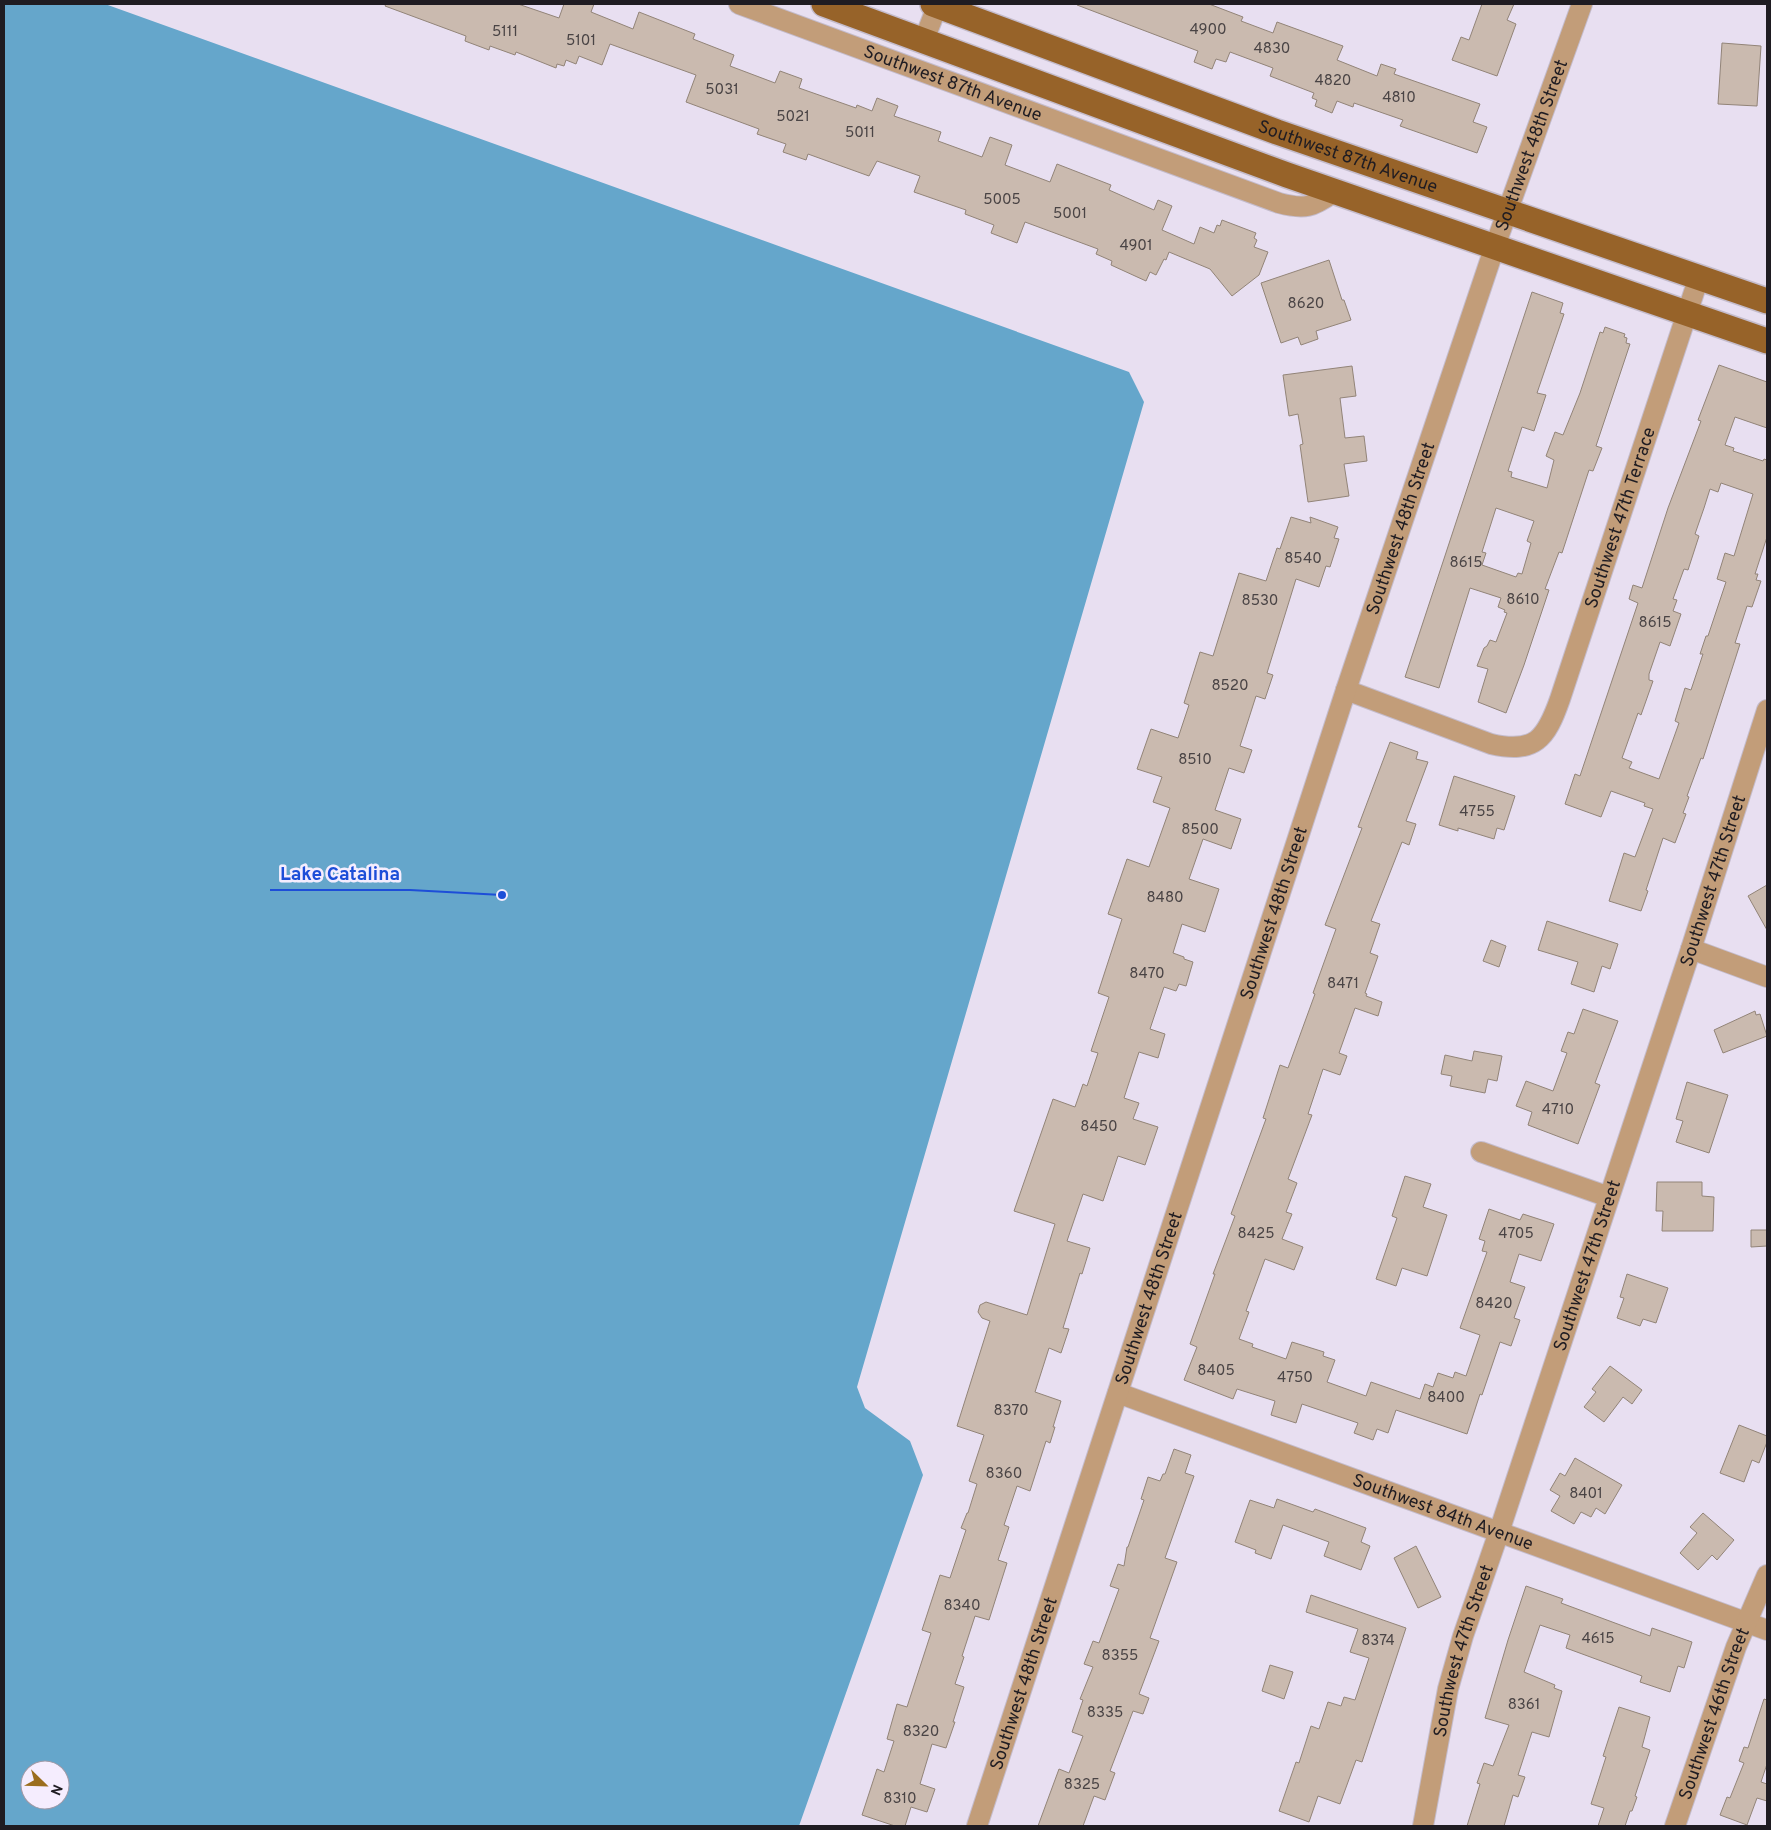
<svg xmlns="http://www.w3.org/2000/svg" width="1771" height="1830" font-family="Overpass,sans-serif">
<rect width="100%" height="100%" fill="#e8dff1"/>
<path fill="#65a6cb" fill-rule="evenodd" d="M4,4H105L1129,372L1144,402L857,1387L865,1408L910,1441L923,1475L799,1826H4ZM30,1770H60V1800H30Z"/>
<path fill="#cabaaf" stroke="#928478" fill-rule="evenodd" d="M386,4H518L559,18L564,4H594L591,12L633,29L639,12L695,34L693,39L734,55L730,66L775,83L780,71L802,79L799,88L856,108L857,105L872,111L877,98L898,106L894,116L941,132L938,141L982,157L990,137L1012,145L1005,165L1050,182L1057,164L1111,185L1109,190L1154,210L1158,200L1172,206L1162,230L1194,244L1200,227L1214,233L1217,225L1220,226L1222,220L1256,233L1254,238L1257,240L1254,247L1268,252L1259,275L1232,296L1210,269L1169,252L1166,260L1164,259L1156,275L1150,272L1146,281L1111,265L1112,261L1096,254L1098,249L1025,222L1017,243L991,233L994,225L965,214L966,210L914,192L920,176L877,161L869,176L808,154L806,160L783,152L786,144L757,134L759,129L686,102L696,75L610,44L602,65L579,56L576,64L566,60L564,66L557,64L556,68L516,52L515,55L490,46L489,50L465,41L466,36L385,6Z
M1077,4H1209L1243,17L1241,21L1273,33L1277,22L1343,46L1337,60L1377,76L1381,64L1396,69L1394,74L1480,104L1473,122L1487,127L1477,153L1400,126L1403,120L1354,103L1353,107L1337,101L1332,113L1315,106L1317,100L1312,98L1314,93L1270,76L1273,68L1230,52L1226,62L1216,59L1212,69L1194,62L1198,51L1077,5Z
M1482,4H1514L1507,20L1516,24L1497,76L1452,60L1461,37L1469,40Z
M1722,43L1761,46L1757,106L1718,104Z
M1329,260L1342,300H1344L1351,320L1316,331L1318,339L1301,345L1298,337L1281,343L1261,283Z
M1532,292L1563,303L1560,313L1564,314L1537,393L1546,395L1534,431L1522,427L1508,471L1512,472L1511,477L1547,488L1554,460L1546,456L1555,432L1563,435L1580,393L1600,332L1603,333L1605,327L1625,334L1624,337L1627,338L1626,343L1630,344L1596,446L1602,448L1593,471L1589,470L1562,553L1559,552L1545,589L1549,590L1524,665L1506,713L1478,702L1488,669L1477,666L1484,648L1487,646L1490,640L1496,642L1507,613L1504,612L1505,610L1498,607L1501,598L1470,588L1439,688L1405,677ZM1496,508L1534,521L1527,541L1531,543L1522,574L1518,573L1516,577L1482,565L1486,553L1482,552Z
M1719,365L1767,382V428L1735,417L1725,445L1734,448L1733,451L1763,461L1764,459L1767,460V537L1755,574H1758L1756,580L1761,581L1752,607L1747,606L1735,643L1740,644L1703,759L1701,758L1687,796L1689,797L1683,813L1686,814L1675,843L1663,838L1646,890L1648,891L1641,911L1609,901L1624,853L1635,857L1653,809L1644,806L1645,803L1611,791L1601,817L1565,804L1575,774L1580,776L1638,603L1629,599L1633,585L1642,588L1668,508L1701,421L1698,420ZM1721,483L1753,494L1734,556L1725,553L1717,579L1726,582L1708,636H1706L1700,654H1703L1691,690L1685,688L1675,721L1679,723L1659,779L1629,768L1632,762L1622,758L1638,713L1641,715L1653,681L1649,680V674L1660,642L1670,646L1681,614L1673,611L1677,600L1673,599L1684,569L1688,570L1699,536L1695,534L1704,508L1710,489L1718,492Z
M1352,366L1356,396L1340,398L1345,438L1364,436L1367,461L1344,464L1349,496L1308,502L1300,445L1303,444L1298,414L1289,416L1283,375Z
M1291,517L1311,523L1310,517L1338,527L1334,538L1339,539L1330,567L1326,566L1319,587L1296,579L1267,673L1273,675L1265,699L1256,696L1240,746L1252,750L1244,773L1229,768L1215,810L1241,819L1231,849L1203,839L1189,879L1219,889L1205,932L1182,924L1173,953L1184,957V959L1193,962L1186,986L1179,984L1176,991L1164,987L1150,1029L1165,1034L1158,1058L1139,1052L1124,1098L1139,1103L1133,1119L1158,1127L1145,1165L1118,1156L1103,1201L1083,1194L1067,1241L1090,1248L1082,1274L1080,1273L1063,1328L1069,1329L1061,1353L1049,1348L1035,1392L1061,1401L1053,1427H1055L1050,1443L1046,1441L1030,1491L1017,1486L1004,1525L1009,1527L998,1560L1007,1563L989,1620L975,1616L962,1656L964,1657L955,1684L964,1687L953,1722H955L946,1748L932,1744L920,1784L935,1789L927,1812L911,1807L905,1826H895L862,1815L877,1769L884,1772L894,1741L887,1739L897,1704L907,1707L931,1633L922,1630L940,1575L950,1578L966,1530L961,1528L967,1513H968L977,1484L969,1481L984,1435L957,1426L990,1321L982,1318L978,1312L980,1305L986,1302L1027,1315L1055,1224L1014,1211L1053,1099L1075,1107L1083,1084L1087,1086L1098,1053L1091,1051L1109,997L1098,993L1122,919L1108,914L1127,859L1149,867L1170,808L1153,802L1162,777L1137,769L1151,729L1178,738L1189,705L1184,703L1200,652L1213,656L1239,573L1266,581L1277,548L1280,549Z
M1390,742L1418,752L1416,759L1428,762L1406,821L1416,824L1409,845L1402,842L1371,921L1380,924L1370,953L1378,956L1365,993L1367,994L1366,996L1382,1002L1378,1016L1355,1008L1339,1053L1347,1056L1340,1075L1323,1069L1308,1114L1312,1115L1288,1179L1297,1183L1286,1212L1292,1214L1282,1239L1303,1247L1294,1270L1265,1259L1246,1311L1249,1312L1239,1339L1253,1344L1252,1347L1286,1359L1292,1342L1324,1352L1323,1356L1335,1360L1327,1382L1366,1396L1371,1382L1420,1399L1425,1384L1433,1387L1438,1373L1453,1378L1455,1372L1466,1376L1480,1335L1460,1328L1487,1252L1482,1251L1485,1241L1479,1239L1489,1209L1520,1220L1523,1214L1554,1224L1541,1261L1519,1254L1510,1282L1525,1287L1514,1318L1520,1320L1511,1346L1500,1342L1482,1395L1480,1394L1467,1434L1396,1410L1388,1433L1377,1429L1373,1440L1354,1433L1358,1423L1302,1404L1296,1423L1271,1415L1275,1401L1237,1389L1233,1399L1184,1380L1197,1347L1190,1344L1215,1274H1213L1235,1216L1231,1214L1266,1119L1263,1118L1280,1065L1288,1068L1315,994L1313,993L1336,929L1325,925L1362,828L1358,827Z
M1454,776L1515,796L1504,830L1497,828L1494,839L1458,828V831L1439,825Z
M1767,885V930L1748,896Z
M1547,921L1618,944L1610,969L1602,966L1594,992L1571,984L1578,962L1538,950Z
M1491,940L1506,946L1499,967L1483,961Z
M1583,1009L1618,1021L1595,1083L1600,1085L1578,1144L1528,1125L1532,1112L1516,1106L1526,1081L1553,1091L1567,1053L1561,1051L1568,1032L1574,1034Z
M1755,1011L1756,1015L1760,1014L1767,1036L1723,1053L1714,1030Z
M1474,1051L1502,1056L1497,1081L1488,1079L1485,1093L1450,1086L1452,1076L1441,1074L1445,1055L1472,1061Z
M1687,1082L1728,1095L1709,1153L1676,1142L1683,1121L1676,1119Z
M1405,1176L1431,1184L1423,1207L1447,1215L1427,1276L1402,1268L1396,1286L1376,1279L1397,1218L1392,1216Z
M1657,1182H1702V1196L1714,1197L1713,1231H1662L1663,1211H1656Z
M1751,1230H1767V1246L1751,1247Z
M1627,1274L1668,1288L1656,1323L1643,1319L1640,1326L1617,1318L1624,1298L1620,1297Z
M1610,1366L1642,1390L1632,1404L1623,1397L1604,1422L1584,1407L1596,1392L1592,1389Z
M1739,1425L1767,1436V1442L1759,1463L1752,1460L1744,1482L1720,1473Z
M1174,1449L1191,1455L1185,1473L1194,1476L1165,1558L1177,1562L1150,1638L1159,1641L1139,1694L1149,1698L1143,1714L1133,1711L1110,1771L1115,1773L1105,1800L1094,1796L1083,1826H1038L1059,1769L1069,1773L1083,1736L1072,1732L1083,1700L1080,1699L1093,1667L1084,1664L1093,1641L1099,1643L1119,1589L1110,1586L1118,1564L1124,1566L1127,1547H1128L1144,1500L1141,1499L1148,1477L1160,1481L1163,1474H1165Z
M1575,1458L1622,1485L1605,1514L1596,1508L1591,1517L1581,1512L1574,1524L1551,1511L1560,1496L1550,1490L1560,1473L1565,1476Z
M1277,1499L1313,1512L1315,1509L1366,1528L1361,1542L1370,1546L1361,1570L1324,1556L1329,1542L1283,1525L1271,1559L1255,1553L1256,1550L1235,1542L1250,1500L1274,1508Z
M1703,1513L1734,1540L1717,1560L1712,1555L1698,1570L1680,1553L1697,1533L1690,1527Z
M1416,1546L1441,1597L1418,1608L1394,1558Z
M1526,1586L1563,1599L1561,1603L1650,1636L1652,1628L1692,1642L1684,1668L1678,1666L1670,1692L1640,1682L1642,1676L1566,1648L1570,1635L1540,1625L1524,1672L1555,1685L1554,1688L1562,1691L1549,1737L1532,1732L1518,1775L1525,1777L1518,1797L1513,1795L1504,1826H1467L1480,1784L1477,1783L1484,1763L1493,1766L1509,1725L1485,1718L1508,1640Z
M1311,1595L1406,1628L1362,1762L1356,1760L1340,1804L1318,1796L1309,1822L1279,1811L1296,1762L1299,1763L1311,1726L1319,1729L1328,1702L1341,1706L1344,1697L1355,1700L1369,1658L1350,1652L1358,1629L1306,1612Z
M1270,1665L1293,1672L1284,1699L1262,1691Z
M1764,1699L1767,1700V1764L1761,1782L1767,1784V1801L1757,1798L1747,1825L1720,1815L1727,1797L1730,1798L1744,1763L1739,1761L1744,1747L1748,1748Z
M1619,1707L1650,1717L1642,1747L1650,1750L1635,1796L1637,1797L1632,1811H1630L1625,1826H1598L1604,1808L1591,1804L1606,1757L1603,1756Z"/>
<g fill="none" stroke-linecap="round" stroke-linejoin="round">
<defs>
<g id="minor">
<path id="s1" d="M739,4L1279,203C1305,210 1313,207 1334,192"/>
<path d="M924,40L938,4"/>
<path id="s2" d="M1346,690L1491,744C1535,754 1546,739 1560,699L1699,277"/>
<path d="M1691,949L1767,977"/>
<path d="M1481,1152L1609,1197"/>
<path id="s3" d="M1118,1393L1767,1630"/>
<path id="s4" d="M977,1826L1346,690L1495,246L1582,4"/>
<path id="s5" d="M1423,1826L1448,1689L1463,1636L1499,1532L1691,949L1767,710"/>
<path id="s6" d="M1675,1826L1736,1647L1767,1575"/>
</g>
<g id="major">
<path d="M824,4L1287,175L1767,341"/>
<path id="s7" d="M933,4L1277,132L1767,301"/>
</g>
</defs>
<use href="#minor" stroke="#c4bccc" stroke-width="22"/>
<use href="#major" stroke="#c4bccc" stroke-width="28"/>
<use href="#minor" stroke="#c29d79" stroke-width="20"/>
<use href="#major" stroke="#976329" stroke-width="25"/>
</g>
<g text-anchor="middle" stroke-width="5" stroke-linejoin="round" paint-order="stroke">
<g font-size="15" fill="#4a4445">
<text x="1208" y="34">4900</text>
<text x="505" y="36">5111</text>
<text x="581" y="45">5101</text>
<text x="1272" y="53">4830</text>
<text x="1333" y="85">4820</text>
<text x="722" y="94">5031</text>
<text x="1399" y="102">4810</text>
<text x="793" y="121">5021</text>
<text x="860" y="137">5011</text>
<text x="1002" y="204">5005</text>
<text x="1070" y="218">5001</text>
<text x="1136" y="250">4901</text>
<text x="1306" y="308">8620</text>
<text x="1303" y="563">8540</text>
<text x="1466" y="567">8615</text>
<text x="1523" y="604">8610</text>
<text x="1260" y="605">8530</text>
<text x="1655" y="627">8615</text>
<text x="1230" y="690">8520</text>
<text x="1195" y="764">8510</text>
<text x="1477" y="816">4755</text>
<text x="1200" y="834">8500</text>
<text x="1165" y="902">8480</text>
<text x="1147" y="978">8470</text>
<text x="1343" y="988">8471</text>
<text x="1558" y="1114">4710</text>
<text x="1099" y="1131">8450</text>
<text x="1256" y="1238">8425</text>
<text x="1516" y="1238">4705</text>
<text x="1494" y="1308">8420</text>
<text x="1216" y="1375">8405</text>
<text x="1295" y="1382">4750</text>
<text x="1446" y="1402">8400</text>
<text x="1011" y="1415">8370</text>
<text x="1004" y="1478">8360</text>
<text x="1586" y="1498">8401</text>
<text x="962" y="1610">8340</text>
<text x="1598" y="1643">4615</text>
<text x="1378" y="1645">8374</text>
<text x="1120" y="1660">8355</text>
<text x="1524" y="1709">8361</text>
<text x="1105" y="1717">8335</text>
<text x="921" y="1736">8320</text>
<text x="1082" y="1789">8325</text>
<text x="900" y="1803">8310</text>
</g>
<g font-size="18" fill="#1f1c22" stroke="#f5edfe">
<text dy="6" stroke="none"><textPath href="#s1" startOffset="228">Southwest 87th Avenue</textPath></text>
<text dy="6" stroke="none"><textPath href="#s4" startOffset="1770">Southwest 48th Street</textPath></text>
<text dy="6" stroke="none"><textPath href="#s7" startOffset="442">Southwest 87th Avenue</textPath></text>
<text dy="6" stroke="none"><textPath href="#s2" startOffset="441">Southwest 47th Terrace</textPath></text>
<text dy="6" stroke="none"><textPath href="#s4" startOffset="1365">Southwest 48th Street</textPath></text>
<text dy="6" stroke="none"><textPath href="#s5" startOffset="990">Southwest 47th Street</textPath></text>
<text dy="6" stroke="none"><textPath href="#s4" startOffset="960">Southwest 48th Street</textPath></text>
<text dy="6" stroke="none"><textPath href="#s5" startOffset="585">Southwest 47th Street</textPath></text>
<text dy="6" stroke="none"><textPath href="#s4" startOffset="555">Southwest 48th Street</textPath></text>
<text dy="6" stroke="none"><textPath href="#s3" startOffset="346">Southwest 84th Avenue</textPath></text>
<text dy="6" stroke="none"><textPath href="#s5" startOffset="180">Southwest 47th Street</textPath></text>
<text dy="6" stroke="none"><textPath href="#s4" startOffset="150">Southwest 48th Street</textPath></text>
<text dy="6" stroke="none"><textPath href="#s6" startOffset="119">Southwest 46th Street</textPath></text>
</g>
</g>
<path fill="none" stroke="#1d4ed8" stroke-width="2" d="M502 895L410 890H270"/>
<circle fill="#1d4ed8" stroke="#f5edfe" stroke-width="2" cx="502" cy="895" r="5"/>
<g font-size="19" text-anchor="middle" font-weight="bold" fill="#1d4ed8" stroke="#f5edfe" stroke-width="5" stroke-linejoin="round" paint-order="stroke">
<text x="340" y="880">Lake Catalina</text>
</g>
<rect width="1771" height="1830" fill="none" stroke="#1f1c22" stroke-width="10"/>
<g transform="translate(45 1785) rotate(113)"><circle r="24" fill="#f5edfe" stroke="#9f99a6"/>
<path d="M0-4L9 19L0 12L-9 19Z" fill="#9b6e1e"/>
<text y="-8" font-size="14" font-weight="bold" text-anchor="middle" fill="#1f1c22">N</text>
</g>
</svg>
